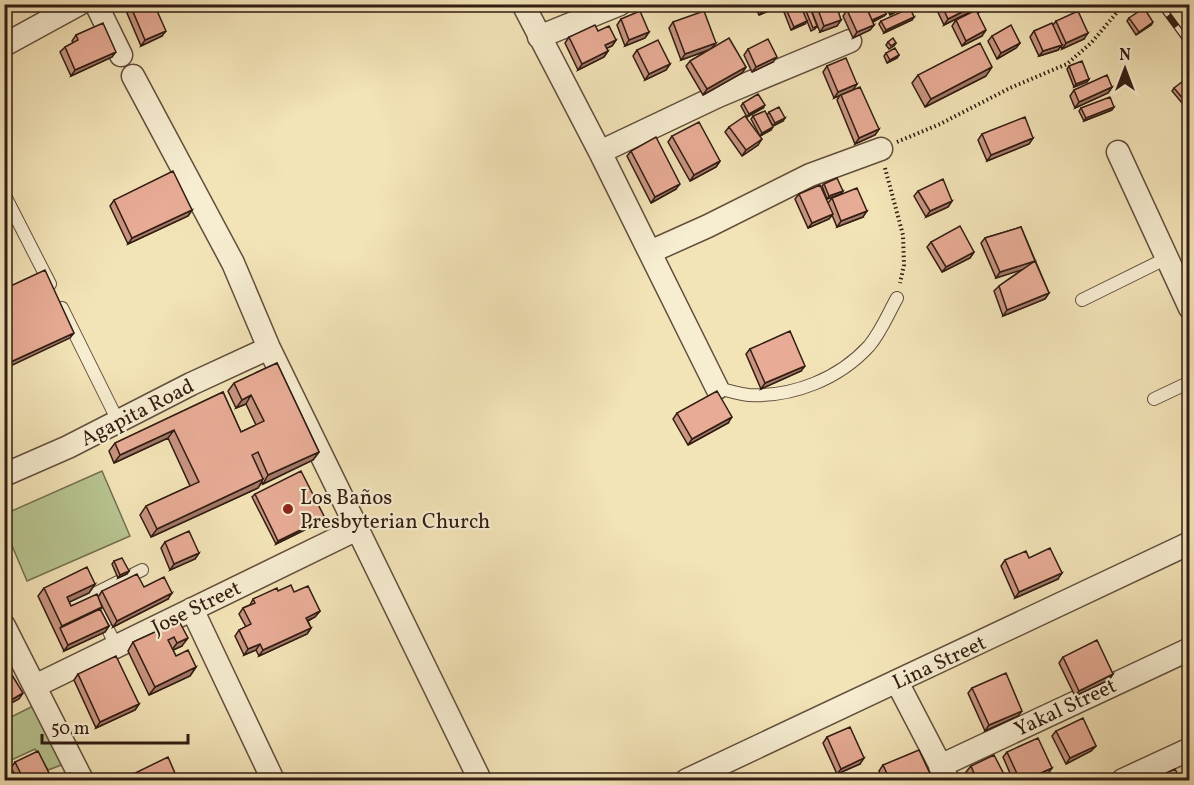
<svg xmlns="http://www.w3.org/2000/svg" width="1194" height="785" font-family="Vollkorn,serif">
<rect width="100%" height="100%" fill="#f3e4b8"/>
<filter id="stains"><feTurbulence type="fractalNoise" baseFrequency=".00333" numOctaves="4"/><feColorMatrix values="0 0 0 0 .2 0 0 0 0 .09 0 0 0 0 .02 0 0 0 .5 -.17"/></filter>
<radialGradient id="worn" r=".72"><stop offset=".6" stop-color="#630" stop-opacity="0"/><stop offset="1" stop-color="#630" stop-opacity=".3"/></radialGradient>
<path fill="#b8c591" stroke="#747052" stroke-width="1.5" d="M102,471L130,536L27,581L5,529V514Z
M33,706L64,764L48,770L35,749L7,762L5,766V720Z"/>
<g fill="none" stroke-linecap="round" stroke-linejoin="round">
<defs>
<path id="lane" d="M4,194L50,284
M1082,300L1167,258
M62,308L118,421
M717,388C727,390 738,394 749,395C793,397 839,379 869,346C881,332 888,314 897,298
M1154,399L1190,382
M68,607L142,570
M101,615L116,646"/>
<path id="street" d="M96,4L121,55
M523,4L600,152L717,388
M539,37L620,4
M4,45L79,4
M133,76L233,263L269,348L480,780
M600,152L718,96L850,41
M1118,152L1190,308
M650,252L708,226L810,175L881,149
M4,475L68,447L191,384L269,348
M192,609L273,780
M4,626L82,780
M897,682L948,780
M35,686L357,529
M940,766L1190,649
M687,780L1190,543
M1123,780L1190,749"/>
</defs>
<use href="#lane" stroke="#624e3c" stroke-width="14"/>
<use href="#street" stroke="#624e3c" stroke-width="25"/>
<path stroke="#311c12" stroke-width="4" stroke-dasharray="1.5 3" stroke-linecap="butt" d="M897,142L940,124L1010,88L1067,64L1092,42L1124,4
M885,168L903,235L904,265L900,283"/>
<use href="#lane" stroke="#f7edd1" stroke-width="12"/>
<use href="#street" stroke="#f7edd1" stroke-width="22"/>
<defs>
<path id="rail" d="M1160,4L1190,45"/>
</defs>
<use href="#rail" stroke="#311c12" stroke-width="7"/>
<use href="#rail" stroke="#f7edd1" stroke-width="4.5" stroke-dasharray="14" stroke-linecap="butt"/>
</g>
<path fill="#c89481" stroke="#311c12" stroke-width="1.5" d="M754,4H781L779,7L759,15Z
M812,4H853L838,12L841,20L837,26L820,32L810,7Z
M884,4H910L890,15Z
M934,4H971L968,13L944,25Z
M973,4H993L978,13Z
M1190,4V13H1188L1185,9Z
M804,6L817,26L815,29L811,31L807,21L805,24L791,30L784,12L786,9H802Z
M131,7L162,36L141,46L127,13Z
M847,10L886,14L884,16L873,22L874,25L870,30L853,38L843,16Z
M914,17L912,20L884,33L879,24L881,21Z
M1129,18L1151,25L1136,35L1127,21Z
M621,19L649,32L645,38L625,46L617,25Z
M956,20L982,36L962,46L952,26Z
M1056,21L1084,39L1062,49L1061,46L1058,50L1039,56L1030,37L1034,31L1053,25Z
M673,22L712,48L746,67L742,73L703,95L686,66L690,61L709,50L681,60L669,28Z
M598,31L616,40L612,46L606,48L608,51L604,57L578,70L565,43L569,37Z
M76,35L112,57L71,76L60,52L65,47L73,43L72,41Z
M992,36L1020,43L1016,48L997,59L988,41Z
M888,42L896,43L894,46L889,49L886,45Z
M748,49L773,62L752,72L744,55Z
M637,50L670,64L666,70L645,80L633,56Z
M886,53L899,55L897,58L887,63L884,56Z
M827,66L857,84L853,89L879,129L875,135L855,144L837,100L840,95L834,98L823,72Z
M1069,66L1089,79L1087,82L1074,87L1067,69Z
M918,75L986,76L925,107L912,83Z
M1190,82V109L1188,110L1172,91L1174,88Z
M1112,87L1108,93L1075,108L1070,96L1074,90Z
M743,103L763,108L747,117L741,106Z
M1081,108L1112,110L1084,121L1079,111Z
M769,112L783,121L773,126L767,115Z
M753,116L771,130L760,136L751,119Z
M729,127L758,145L742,156L725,132Z
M982,134L1033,138L1029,144L987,161L978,140Z
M672,136L720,161L716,167L690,181L668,142Z
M631,151L676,189L651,203L627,156Z
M824,184L841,194L827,199L822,186Z
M918,191L952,201L948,207L926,217L914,196Z
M799,194L828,203L832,198L863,217L837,227L832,215L829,219L808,228L795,199Z
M114,200L192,210L188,216L128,244L110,206Z
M1021,227L1049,293L1045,299L1003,316L994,291L999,286L1023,269L996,278L981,243L985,238Z
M931,242L974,252L970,258L942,272L927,247Z
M750,349L801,371L761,389L746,354Z
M277,363L319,452L313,460L263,484L262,482L258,488L151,537L140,515L146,506L190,486L168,438L114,463L109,451L115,443L223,392L241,432L256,425L246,404L236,408L228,391L234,383Z
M677,413L728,423L688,445L673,419Z
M255,494L325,518L323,521L276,544L252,497Z
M165,542L199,553L195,559L170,570L161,548Z
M1029,558L1058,579L1015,598L1001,566L1005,560Z
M114,561L129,571L127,574L118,578L112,564Z
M95,584L89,593L69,602L71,606L98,597L102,591L144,587L168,599L113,627L99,600L100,609L109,626L105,632L64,651L38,596L44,588Z
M278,591L294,592L320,611L315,617L308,621L311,628L307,634L259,656L256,650L244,655L235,636L239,630L246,627L239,614L243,608L250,605L253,599Z
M179,621L182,646L173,650L176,656L196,667L190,676L149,695L128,651L133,642Z
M1063,657L1113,674L1109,680L1075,696L1059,663Z
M78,674L139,704L135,710L96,728L74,680Z
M972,688L1018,716L985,731L968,693Z
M1056,731L1096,746L1091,751L1066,764L1052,736Z
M827,737L860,764L837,774L823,743Z
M1007,752L1048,774L1034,780H1013L1003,757Z
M15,762L51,780H18L11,768Z
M883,765L933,780H883L879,771Z
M971,766L1007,780H971L966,772Z"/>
<path fill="#a27869" stroke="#311c12" stroke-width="1.5" d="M781,4L779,7L759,15L761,13Z
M850,4H853L838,12L840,9Z
M903,4H910L890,15L894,9Z
M987,4H993L978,13L982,7Z
M972,7L968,13L944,25L948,19Z
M886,14L884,16L869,23L871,20Z
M914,17L912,20L884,33L886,30Z
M841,20L837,26L820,32L824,26Z
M807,21L805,24L791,30L794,27Z
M1153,22L1151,25L1136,35L1139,32Z
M874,25L870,30L853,38L857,32Z
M986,30L982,36L962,46L966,41Z
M166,31L162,36L141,46L145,40Z
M649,32L645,38L625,46L629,40Z
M1088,33L1084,39L1062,49L1066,43Z
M616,40L612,46L601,51L605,45Z
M716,43L711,49L681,60L685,54Z
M1020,43L1016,48L997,59L1001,53Z
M1062,45L1058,50L1039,56L1043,51Z
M608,51L604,57L578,70L582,64Z
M116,52L112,57L71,76L75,70Z
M899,55L897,58L887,63L890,60Z
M777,57L773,62L752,72L756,67Z
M670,64L666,70L645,80L649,74Z
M746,67L742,73L703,95L707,89Z
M992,67L986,76L925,107L931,99Z
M1089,79L1087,82L1074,87L1076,84Z
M857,84L853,90L834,98L838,92Z
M1112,87L1108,93L1075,108L1079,102Z
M765,105L763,108L747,117L749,114Z
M1114,107L1112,110L1084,121L1086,118Z
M785,118L783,121L773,126L775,123Z
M773,127L771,130L760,136L762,133Z
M879,129L875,135L855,144L859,138Z
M1033,138L1029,144L987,161L991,155Z
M762,139L758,145L742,156L746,150Z
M720,161L716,167L690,181L694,175Z
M680,184L676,189L651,203L655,197Z
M843,191L841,194L827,199L829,196Z
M952,201L948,207L926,217L930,211Z
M192,210L188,216L128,244L132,238Z
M867,211L863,217L837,227L841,221Z
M833,214L829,219L808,228L812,223Z
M974,252L970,258L942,272L946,267Z
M1035,261L1031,267L996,278L1000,272Z
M1049,293L1045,299L1003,316L1007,310Z
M74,333L70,338L4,369V365Z
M805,366L801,371L761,389L765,383Z
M251,395L246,404L236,408L242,400Z
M732,417L728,423L688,445L692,439Z
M174,430L168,438L114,463L120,455Z
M319,452L313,460L263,484L268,475Z
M263,479L258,488L151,537L157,529Z
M325,518L323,521L276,544L278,541Z
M199,553L195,559L170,570L174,564Z
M129,571L127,574L118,578L120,575Z
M1062,573L1058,579L1015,598L1019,592Z
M95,584L89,593L61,606L67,597Z
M172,593L168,599L113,627L117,621Z
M102,607L96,615L60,628L62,626Z
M320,611L315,617L302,623L306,618Z
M109,626L105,632L64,651L68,645Z
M311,628L307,634L259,656L263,650Z
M188,638L182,646L171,651L177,643Z
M260,644L256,650L244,655L248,649Z
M196,667L190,676L149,695L155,687Z
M1113,674L1109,680L1075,696L1079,691Z
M23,693L19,699L4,707L6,703Z
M139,704L135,710L96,728L100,722Z
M1022,711L1018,716L985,731L989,725Z
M1096,746L1091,751L1066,764L1070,758Z
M864,758L860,764L837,774L841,769Z
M1052,768L1048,774L1034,780H1025Z"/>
<path fill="#e8ac96" stroke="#311c12" stroke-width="1.5" d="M137,4H154L166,31L145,40L131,7Z
M757,4H781L761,13Z
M797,4H800L807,21L794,27L786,9Z
M816,4H836L841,20L824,26Z
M838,4H850L840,9Z
M860,4H865L874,25L857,32L847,10Z
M865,4H881L886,14L872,20Z
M891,4H903L894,9Z
M941,4H971L972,7L948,19Z
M809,5L817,26L813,28L804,6Z
M910,8L914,17L886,30L881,21Z
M1144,8L1153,22L1139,32L1129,18Z
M976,10L986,30L966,41L956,20Z
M640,11L649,32L629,40L621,19Z
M704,11L716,43L685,54L673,22Z
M1078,11L1088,33L1066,43L1056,21Z
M103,23L116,52L75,70L65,47L78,40L76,35Z
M1052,23L1062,45L1043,51L1034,31Z
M595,25L598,31L609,26L616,40L605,45L608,51L582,64L569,37Z
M1011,25L1020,43L1001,53L992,36Z
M729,38L746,67L707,89L690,61Z
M893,38L896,43L891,46L888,42Z
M768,39L777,57L756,67L748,49Z
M658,40L670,64L649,74L637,50Z
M980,43L992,67L931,99L918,75Z
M895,48L899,55L890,60L886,53Z
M846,58L857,84L838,92L827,66Z
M1082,61L1089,79L1076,84L1069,66Z
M1107,75L1112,87L1079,102L1074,90Z
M1187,78L1190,82V107L1174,88Z
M860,87L879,129L859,138L841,95Z
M758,94L765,105L749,114L743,103Z
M1110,97L1114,107L1086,118L1081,108Z
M779,107L785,118L775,123L769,112Z
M765,111L773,127L762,133L753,116Z
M745,116L762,139L746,150L729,127Z
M1025,117L1033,138L991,155L982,134Z
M699,122L720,161L694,175L672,136Z
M656,137L680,184L655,197L631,151Z
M173,171L192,210L132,238L114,200Z
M837,178L843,191L829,196L824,184Z
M943,179L952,201L930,211L918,191Z
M820,185L833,214L812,223L799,194Z
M857,188L867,211L841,221L832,198Z
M960,226L974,252L946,267L931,242Z
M1021,227L1035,261L1000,272L985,238Z
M1035,261L1049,293L1007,310L999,286Z
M45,270L74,333L4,365V289Z
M790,331L805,366L765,383L750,349Z
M277,363L319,452L268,475L258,452L252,455L263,479L157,529L146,506L199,482L174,430L120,455L115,443L223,392L241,432L264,421L251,395L242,400L234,383Z
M717,391L732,417L692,439L677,413Z
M301,471L325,518L278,541L255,494Z
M189,531L199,553L174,564L165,542Z
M1050,548L1062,573L1019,592L1005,560L1026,551L1029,558Z
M122,558L129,571L120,575L114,561Z
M87,567L95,584L67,597L71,606L97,594L102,607L62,626L44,588Z
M137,574L144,587L164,577L172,593L117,621L102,591Z
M291,585L294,592L308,586L320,611L306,618L311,628L263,650L260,644L248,649L239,630L251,624L243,608L255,603L253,599L277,588L278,591Z
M100,609L109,626L68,645L60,628Z
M179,621L188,638L177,643L174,637L168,640L176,656L188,650L196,667L155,687L133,642Z
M1097,640L1113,674L1079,691L1063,657Z
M116,656L139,704L100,722L78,674Z
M4,662L23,693L6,703L4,701Z
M1006,673L1022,711L989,725L972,688Z
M1083,718L1096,746L1070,758L1056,731Z
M850,727L864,758L841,769L827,737Z
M1038,738L1052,768L1025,780H1020L1007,752Z
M919,750L933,780H890L883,765Z
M38,751L52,779L48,780H24L15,762Z
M994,755L1007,780H977L971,766Z
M168,757L178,780H131L129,776Z
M1175,769L1181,780H1152Z
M70,773L74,780H55Z"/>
<circle fill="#8f2418" stroke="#f7edd1" stroke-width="2" cx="288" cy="509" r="6"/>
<g text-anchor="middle" stroke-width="4.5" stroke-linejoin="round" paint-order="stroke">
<g font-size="21" fill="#311c12" stroke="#f7edd1">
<text transform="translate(137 412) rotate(-27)" y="7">Agapita Road</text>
<text transform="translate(196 607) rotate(-26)" y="7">Jose Street</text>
<text transform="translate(939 662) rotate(-25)" y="7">Lina Street</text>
<text transform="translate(1065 707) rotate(-25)" y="7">Yakal Street</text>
</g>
<g font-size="21" fill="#311c12" stroke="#f7edd1" text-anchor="start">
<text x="300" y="504">Los Baños<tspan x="300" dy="24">Presbyterian Church</tspan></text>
</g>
</g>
<rect width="1194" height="785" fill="none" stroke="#f3e4b8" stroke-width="24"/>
<rect x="6" y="6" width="1182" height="773" fill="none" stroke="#311c12" stroke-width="3"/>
<rect x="12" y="12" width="1170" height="761" fill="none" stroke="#311c12" stroke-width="1.5"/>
<g transform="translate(1125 69)" stroke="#f7edd1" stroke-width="4.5" paint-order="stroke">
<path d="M0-4.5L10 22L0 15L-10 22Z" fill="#311c12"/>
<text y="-9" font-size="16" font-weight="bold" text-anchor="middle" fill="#311c12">N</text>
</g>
<path d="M42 734v9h146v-9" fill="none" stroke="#311c12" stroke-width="3"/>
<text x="51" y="734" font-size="18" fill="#311c12" stroke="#f7edd1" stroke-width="4.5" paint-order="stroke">50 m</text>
<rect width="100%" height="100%" filter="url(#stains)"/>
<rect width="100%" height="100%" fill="url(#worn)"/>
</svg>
